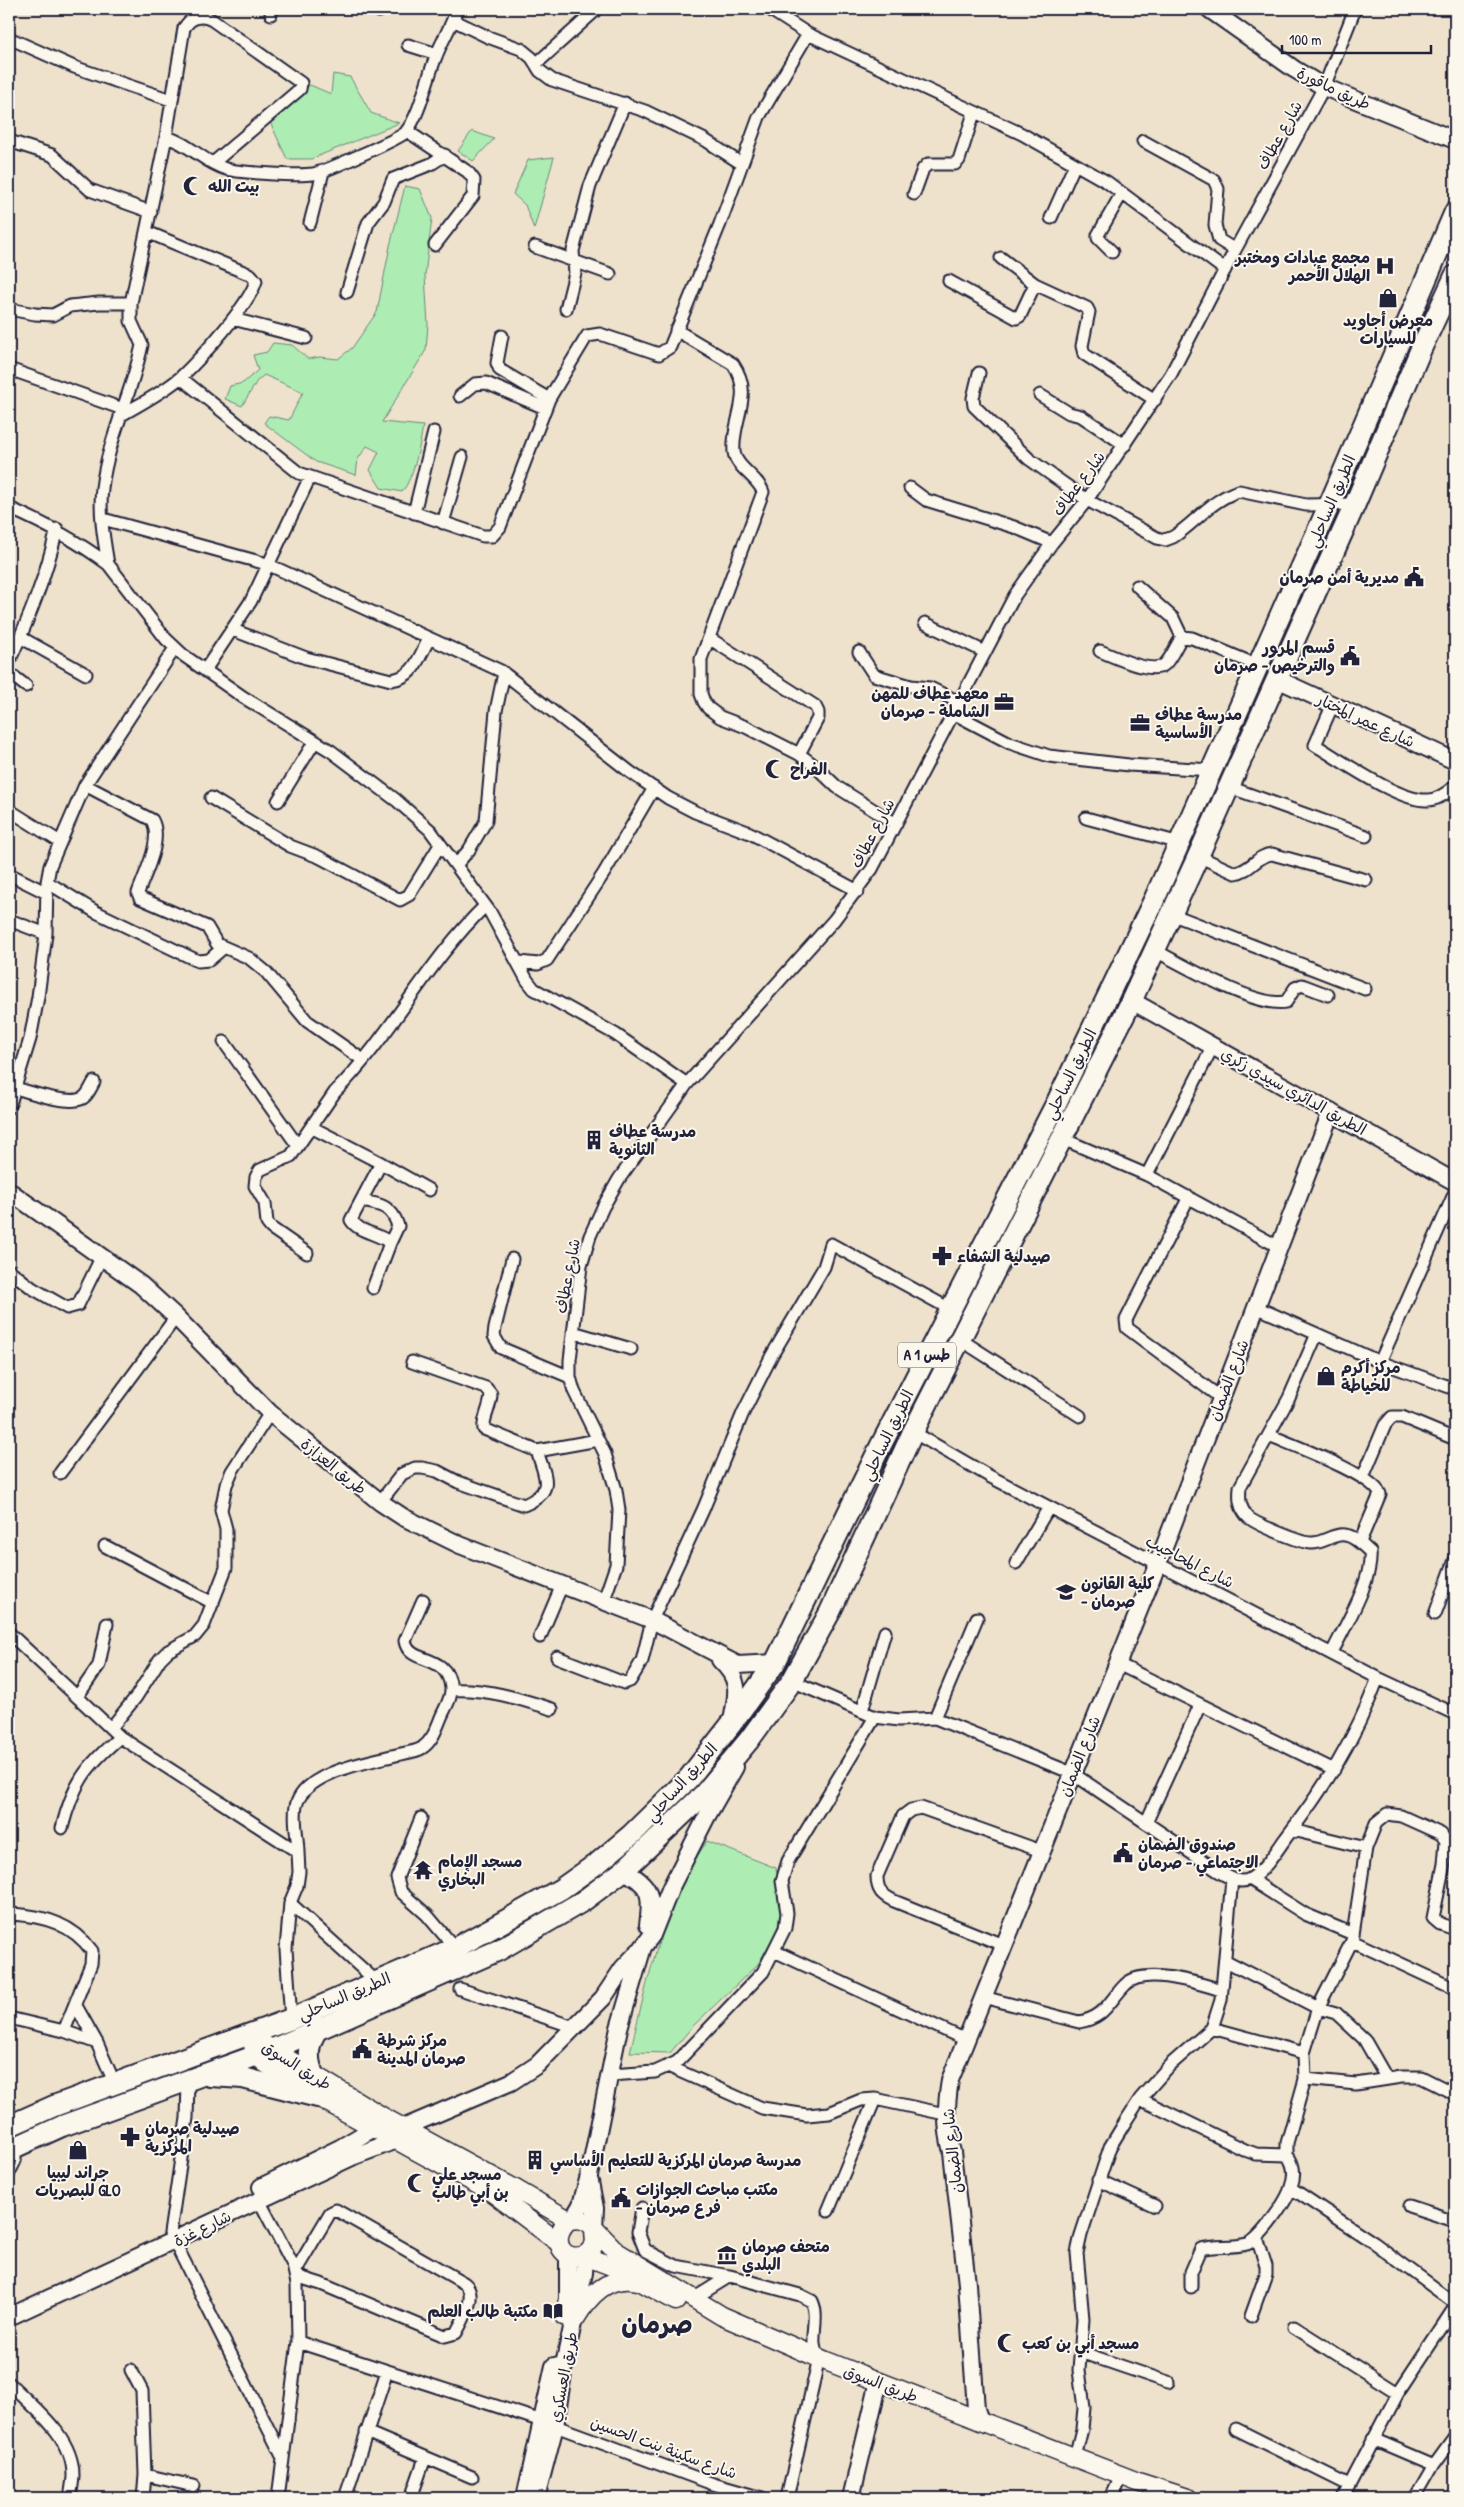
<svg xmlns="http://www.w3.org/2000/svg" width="1464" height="2507" font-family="'Patrick Hand','Playpen Sans Arabic',sans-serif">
<rect width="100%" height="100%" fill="#eee2cd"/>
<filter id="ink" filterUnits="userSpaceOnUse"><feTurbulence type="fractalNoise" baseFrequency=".02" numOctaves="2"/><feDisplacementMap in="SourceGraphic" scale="10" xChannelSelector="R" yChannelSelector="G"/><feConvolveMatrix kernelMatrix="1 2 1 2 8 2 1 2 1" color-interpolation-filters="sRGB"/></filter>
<g filter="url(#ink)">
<path fill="#adecb3" stroke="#688777" d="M333,74L350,77L371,113L399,123L311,159H287L270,122L310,85L331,94Z
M472,131L494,139L473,161L458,151Z
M554,157L534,229L525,205L513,194L528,160Z
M405,186L420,189L432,218L425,275L428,325L426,350L382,422L423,426C420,445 414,477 402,492L381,488L370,470L379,452L367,446L358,459L356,475L316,462L264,423L269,416L289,420L303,392L264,375L257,381L242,406L225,399L230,386L243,383L258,370L253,355L267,352L273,343L292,345L308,359L320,357L338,359L352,348L377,312L390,246Z
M707,1841L776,1868L783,1915L773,1938L758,1964L693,2026L670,2053L630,2052C648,1979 663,1904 707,1841Z"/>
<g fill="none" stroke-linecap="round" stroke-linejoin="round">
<defs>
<path id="street" d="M769,9L808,34L1022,134L1107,182L1225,270
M379,11L380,9
M271,14L272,9
M453,20L488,37L521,49L532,58L540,71L552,80L645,111L705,140L742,164
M9,38L74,67L171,100
M408,45L437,54
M536,64L595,11
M407,131L468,172L474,180L473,196L435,245
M166,137C189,143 204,163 226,169C241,173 297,176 313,174C322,173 401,138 406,132C421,113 427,77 437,54C443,39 452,25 457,9
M9,141L52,155L90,190L151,212
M1143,141L1214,180L1218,189L1215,225L1219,240L1235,250
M914,194L923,169L928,164H955L959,160L974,113
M1051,218L1075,164
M310,223L323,172
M535,247L610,274
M1112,252L1098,238V235L1122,193
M1001,258L1035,284L1087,308L1089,312L1082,346L1084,354L1155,400
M949,281L1016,318L1020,316L1035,284
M347,292L368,223L384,202L393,179L431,164L445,155
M9,309L35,314L53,315L70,306L99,303H131
M566,309L575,273L573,251L590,186L625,103
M233,319L306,338
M676,330L733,364C755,396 731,420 734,452C736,468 758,477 763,492L701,659V694L704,702L708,708L720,717L746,727L799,754L815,766L837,787L896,824
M502,336L497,363L500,370L549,399
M9,369L123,409
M979,373L973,398L974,406L1029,459L1053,476L1087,500L1157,538L1165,540L1173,537C1195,523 1212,499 1239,491L1306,505L1355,504
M181,378L299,473L483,536H492L500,527L549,399L587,336L600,334L659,354L670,347L720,224L759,117L808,34
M1040,395L1069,413L1081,416L1125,445
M460,396L475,384L486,383L545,408
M120,416C140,404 164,392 181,377C201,358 249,305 256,281L251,275L147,232
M910,488L926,500L1014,527L1052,543
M9,508C46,524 76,540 108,564L166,639L183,655L243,697L331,751L396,800L430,830L490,912L527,980L534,989L615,1034L687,1084
M414,513L434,432
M103,519L267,564L501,671L630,772L668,798L695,812L750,833L858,891
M443,523L462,457
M108,564C104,540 99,513 102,488C108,439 132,393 142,345L131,321V303L166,137L184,28C191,17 201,14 212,20L301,83L300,89L213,163
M1137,586L1173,618L1182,637
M925,623L985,652
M233,630L306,658L391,680C415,677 418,658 429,639
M20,637L86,674
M709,638L815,706L818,712V718L799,754
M1100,651C1113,656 1153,676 1165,664C1172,657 1176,645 1182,637L1192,638L1259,666
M859,652L874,675L911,686L930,688L959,702
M9,662C30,616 45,579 57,529
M205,670L251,601L310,477
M9,673L26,686
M1333,704L1315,745C1341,760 1399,802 1428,800C1438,800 1448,792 1455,786
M953,713L1010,743L1049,756L1129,765L1212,770
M85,785L152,820C163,840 145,873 138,893L140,898L207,927L217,944L249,958L266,972L307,1021L363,1060
M1229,787L1366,836
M211,798L290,846L319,857L400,900L409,895L440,845
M278,801L315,741
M9,810L60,842
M1086,818L1180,843
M1198,856L1235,873C1251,871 1257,855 1272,854L1366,880
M456,865L469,850L486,821L496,711L504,673
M9,874L47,893
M47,882L96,912L198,961L209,960L223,948
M1171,914L1365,989
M9,920L46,934
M1154,950C1183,965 1256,1008 1286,1002L1295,988L1302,985L1328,995
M519,962L538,964L547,960L604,873L654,788
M224,1042L298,1146
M15,1088C31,1092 69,1106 83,1098C88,1095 91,1087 94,1082
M9,1107L30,1039L38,997L46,934L47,882L50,866L85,785L175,648
M311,1127L381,1163L351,1220C359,1233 379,1233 390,1243L373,1288
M1063,1139L1147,1175L1279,1247
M381,1163L429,1190
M1147,1175L1213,1046
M1189,1197L1131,1310L1126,1320L1127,1328L1221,1398
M361,1201C380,1204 392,1206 398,1226L390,1243
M307,1253L271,1228L267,1223L265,1203L255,1186L256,1177L260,1170L291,1156L335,1092C391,1036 427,962 485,906
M512,1259L495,1328L494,1336L501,1348L570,1377
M9,1270L32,1288L67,1308L78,1305L102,1256
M1256,1307L1380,1362L1455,1389
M573,1332L631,1349
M1317,1334L1289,1398L1240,1487C1239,1498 1239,1507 1247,1516C1252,1523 1302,1543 1311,1543C1323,1544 1333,1533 1345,1535C1355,1536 1363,1546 1370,1552C1373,1581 1344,1627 1332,1653
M961,1340L1080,1416
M412,1362L486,1388L491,1394C491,1407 482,1420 484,1429L537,1451L598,1440
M1380,1362L1455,1192
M913,1432L989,1476L1378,1678L1455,1714
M1269,1435C1292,1445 1372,1474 1380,1494L1360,1542
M60,1473L176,1317
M1363,1477L1385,1425L1392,1417H1402L1455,1439
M380,1502L402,1474L415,1468H422L437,1471L458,1482L524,1505C556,1491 545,1477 537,1451
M105,1546L213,1603
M1016,1563L1049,1507
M604,1600L616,1565L619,1510L616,1490L605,1454L574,1391L570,1377V1360L581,1266L590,1236L603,1207L619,1179L687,1084L834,920L872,869L1015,595L1052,543L1087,500L1171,374L1235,250L1324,87L1355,9
M1435,1614L1455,1560
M9,1633L120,1737L298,1852L299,1872L297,1886L290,1903L286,1949L291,2019
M540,1637L562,1585
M557,1657L624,1683L630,1681L642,1661L652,1620L703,1510L743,1413L772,1355L824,1267L831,1244L950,1309
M1116,1663L1334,1770
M792,1681L875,1717L899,1720L935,1718L1072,1773L1218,1871C1227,1876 1239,1885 1250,1879C1264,1871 1276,1852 1285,1839C1325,1787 1355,1740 1378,1678
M452,1690C486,1688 520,1699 552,1709
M77,1697L99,1665L107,1624
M862,1711L885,1632
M935,1718L977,1618
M111,1728L136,1697L160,1659L168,1651L195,1636L204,1625L226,1568V1529L221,1510L226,1485L232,1471L270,1413
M421,1818L397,1878L401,1892L427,1915L455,1948
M1146,1823L1200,1705
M62,1828C73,1784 86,1766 120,1737
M1292,1830L1366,1848
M298,1852C298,1838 293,1820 296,1806C304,1772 368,1762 396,1755C404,1753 416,1752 422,1748C432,1741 436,1730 440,1720C444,1709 452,1699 451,1688C447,1651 409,1666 405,1641L423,1600
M1250,1879L1305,1914L1353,1934
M290,1903L377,1982
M9,1919L12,1914C44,1916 73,1924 92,1951L91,1964L64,2031
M1352,1941L1455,1989
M1003,1945L894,1901C882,1895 877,1891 877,1876L903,1816L911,1810L921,1808L1041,1851
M774,1951L966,2040
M1226,1961L1318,2008L1336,2013L1364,2039L1387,2079
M460,1989L574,2027
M983,1997L1079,2022C1106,2017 1108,2002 1125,1985C1143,1966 1199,1983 1221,1990
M75,2004L97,2043L115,2084
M9,2018L64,2031L97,2043
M1212,2028L1304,2053L1318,2008L1352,1941L1366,1848L1376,1823L1387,1814L1401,1816L1441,1834L1446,1841L1444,1864L1433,1918L1440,1924L1455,1929
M670,2067L762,2108L807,2115L829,2113L861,2100L875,2099L945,2114
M610,2075L655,2072L677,2062L763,1972L785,1928L787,1913L782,1881L788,1861L875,1717
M1305,2079L1356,2084L1401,2077H1421L1455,2094
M188,2082L187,2118L170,2233L283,2458
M1140,2099L1245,2150L1256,2154L1287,2155
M9,2173L15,2161V2147
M1098,2180L1155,2206
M1291,2188L1374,2243L1455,2303
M259,2200L293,2265L297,2284L298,2342L278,2498
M1409,2206L1455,2221
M642,2208L638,2232L645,2250L676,2266L729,2276
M828,2211L875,2099
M295,2272L330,2213L336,2210L464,2283C479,2294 463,2320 456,2333L445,2336L321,2284L296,2276
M1191,2287V2272L1201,2249C1216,2245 1232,2248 1247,2244C1260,2240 1287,2201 1291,2187C1295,2176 1295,2165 1287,2155V2143L1305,2079L1304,2053
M693,2299L730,2276L800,2295L812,2301C821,2320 807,2340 819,2358L787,2498
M1251,2316L1266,2274V2266L1257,2238
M1294,2327L1398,2393
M298,2342L542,2421L713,2484L762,2498
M1080,2352L1168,2382
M131,2370L142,2391L145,2475L143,2498
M9,2383C33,2407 73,2436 73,2475C73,2482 71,2491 70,2498
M1236,2429L1349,2485
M366,2432L472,2477
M1373,2439L1434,2465
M1075,2457L1082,2429L1084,2408L1079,2370L1083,2319L1077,2253L1081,2235L1110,2147L1127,2119L1140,2099L1170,2065L1212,2028L1221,2000L1232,1879
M145,2475L194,2486
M345,2498L387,2371
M411,2498L425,2458
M1111,2498L1118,2483
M1343,2498L1398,2393L1455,2307
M1415,2498L1434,2465L1455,2436"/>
<path id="secondary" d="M1209,9L1294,69L1324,87L1455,140
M1277,679L1455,761
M1132,1001L1455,1182
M9,1191L141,1285L176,1317L270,1413L380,1502L403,1517L460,1545L652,1620L738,1665L775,1663
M720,1660C742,1681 737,1693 732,1721
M623,1871C652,1884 652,1897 648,1925
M403,2128L511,2082L537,2065L603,1998L623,1968L639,1951
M590,2182L595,2208L594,2229
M261,2187L340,2148L374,2128
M572,2220L581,2205L589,2176L619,2028L643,1947L652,1935L671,1887L707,1816L735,1767
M9,2317L352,2157L397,2140
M564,2317L568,2299V2255
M980,2421L976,2409L967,2284L952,2152C945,2126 946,2106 950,2080L1158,1563L1331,1112
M525,2498L554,2366
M536,2498L555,2426L565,2360L584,2273L585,2256
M851,2498L879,2381"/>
<path id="primary" d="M250,2035L256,2055L265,2063L318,2097L493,2193L558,2242
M263,2044L383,2117L517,2190L569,2220
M594,2229L595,2244L587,2254C562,2265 548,2238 569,2220L578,2219L588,2222L617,2252L722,2316L826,2361L1138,2482L1188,2498
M585,2256L614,2267L676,2301
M575,2319C589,2296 608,2274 638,2281"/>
<path id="highway" d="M210,2076L243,2078L318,2097
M314,2077C306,2058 307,2043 319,2027
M9,2126L54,2106L291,2019L455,1948L492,1928L561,1889L599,1862L631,1835L689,1778L732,1723L775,1663L880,1447L1057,1102L1155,898L1330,503L1455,212
M9,2150L62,2126L271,2050L499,1950L583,1901L623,1871L704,1794L749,1740L792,1681L830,1612L913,1432L1128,1008L1195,863L1355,504L1421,349L1455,276"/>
</defs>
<use href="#street" stroke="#22223b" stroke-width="15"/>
<use href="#secondary" stroke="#22223b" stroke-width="20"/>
<use href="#primary" stroke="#22223b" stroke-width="21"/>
<use href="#highway" stroke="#22223b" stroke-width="24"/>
<use href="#street" stroke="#fbf7ec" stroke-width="11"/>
<use href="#secondary" stroke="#fbf7ec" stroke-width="16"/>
<use href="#primary" stroke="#fbf7ec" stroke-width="18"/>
<use href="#highway" stroke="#fbf7ec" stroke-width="20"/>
</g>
</g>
<defs>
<symbol id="mosque-bare" viewBox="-9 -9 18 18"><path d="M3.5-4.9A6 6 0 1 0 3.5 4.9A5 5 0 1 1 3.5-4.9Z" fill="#22223b" stroke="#fbf7ec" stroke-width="2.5" paint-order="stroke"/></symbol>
<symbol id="hospital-bare" viewBox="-9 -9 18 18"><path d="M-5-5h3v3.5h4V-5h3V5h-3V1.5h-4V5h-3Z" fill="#22223b" stroke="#fbf7ec" stroke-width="2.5" paint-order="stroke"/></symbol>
<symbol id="shop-bare" viewBox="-9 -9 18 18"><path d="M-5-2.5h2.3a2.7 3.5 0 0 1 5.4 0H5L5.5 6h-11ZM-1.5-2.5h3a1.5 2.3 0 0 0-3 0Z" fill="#22223b" stroke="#fbf7ec" stroke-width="2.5" paint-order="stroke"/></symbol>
<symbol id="civic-bare" viewBox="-9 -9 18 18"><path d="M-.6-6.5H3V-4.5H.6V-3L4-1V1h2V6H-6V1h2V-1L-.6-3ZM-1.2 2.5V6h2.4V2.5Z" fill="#22223b" stroke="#fbf7ec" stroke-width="2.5" paint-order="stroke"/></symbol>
<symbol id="office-bare" viewBox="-9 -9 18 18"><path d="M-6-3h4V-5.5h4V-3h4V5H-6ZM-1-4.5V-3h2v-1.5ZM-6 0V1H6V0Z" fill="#22223b" stroke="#fbf7ec" stroke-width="2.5" paint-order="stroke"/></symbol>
<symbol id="building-bare" viewBox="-9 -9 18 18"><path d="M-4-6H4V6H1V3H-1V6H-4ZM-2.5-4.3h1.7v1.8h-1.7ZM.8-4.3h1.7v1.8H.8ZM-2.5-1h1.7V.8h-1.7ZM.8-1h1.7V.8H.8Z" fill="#22223b" stroke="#fbf7ec" stroke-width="2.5" paint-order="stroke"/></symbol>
<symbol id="pharmacy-bare" viewBox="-9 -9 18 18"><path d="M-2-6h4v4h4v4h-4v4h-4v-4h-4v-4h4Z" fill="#22223b" stroke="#fbf7ec" stroke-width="2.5" paint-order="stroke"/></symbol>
<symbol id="university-bare" viewBox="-9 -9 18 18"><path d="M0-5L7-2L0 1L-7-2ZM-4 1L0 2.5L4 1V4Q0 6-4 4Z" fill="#22223b" stroke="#fbf7ec" stroke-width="2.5" paint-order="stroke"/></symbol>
<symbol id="temple-bare" viewBox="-9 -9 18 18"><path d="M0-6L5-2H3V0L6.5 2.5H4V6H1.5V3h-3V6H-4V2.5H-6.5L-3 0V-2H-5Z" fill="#22223b" stroke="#fbf7ec" stroke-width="2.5" paint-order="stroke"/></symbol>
<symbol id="museum-bare" viewBox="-9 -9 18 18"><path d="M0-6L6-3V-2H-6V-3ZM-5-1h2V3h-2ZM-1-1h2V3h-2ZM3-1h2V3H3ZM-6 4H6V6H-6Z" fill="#22223b" stroke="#fbf7ec" stroke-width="2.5" paint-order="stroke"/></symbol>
<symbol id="library-bare" viewBox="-9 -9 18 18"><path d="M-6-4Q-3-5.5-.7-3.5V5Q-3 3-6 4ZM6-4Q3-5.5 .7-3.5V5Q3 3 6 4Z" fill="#22223b" stroke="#fbf7ec" stroke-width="2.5" paint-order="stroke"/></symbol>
</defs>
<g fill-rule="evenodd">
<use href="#mosque-bare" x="179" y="172" width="28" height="28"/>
<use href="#hospital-bare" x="1371" y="252" width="28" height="28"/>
<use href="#shop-bare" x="1374" y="284" width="28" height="28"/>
<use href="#civic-bare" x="1400" y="563" width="28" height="28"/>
<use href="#civic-bare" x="1336" y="642" width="28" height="28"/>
<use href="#office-bare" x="990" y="688" width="28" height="28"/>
<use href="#office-bare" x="1126" y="709" width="28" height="28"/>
<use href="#mosque-bare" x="761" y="755" width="28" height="28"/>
<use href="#building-bare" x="580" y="1126" width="28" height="28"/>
<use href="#pharmacy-bare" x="928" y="1242" width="28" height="28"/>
<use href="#shop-bare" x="1312" y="1362" width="28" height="28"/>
<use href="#university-bare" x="1052" y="1578" width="28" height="28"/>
<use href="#civic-bare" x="1109" y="1839" width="28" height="28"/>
<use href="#temple-bare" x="409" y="1856" width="28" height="28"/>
<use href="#civic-bare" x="348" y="2035" width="28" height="28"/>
<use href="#pharmacy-bare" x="116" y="2123" width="28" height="28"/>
<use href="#shop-bare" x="64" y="2136" width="28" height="28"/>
<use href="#building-bare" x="521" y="2146" width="28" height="28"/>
<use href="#mosque-bare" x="403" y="2169" width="28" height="28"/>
<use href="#civic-bare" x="607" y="2184" width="28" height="28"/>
<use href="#museum-bare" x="713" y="2241" width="28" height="28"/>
<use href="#library-bare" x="539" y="2297" width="28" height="28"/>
<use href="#mosque-bare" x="993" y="2329" width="28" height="28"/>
</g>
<g text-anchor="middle" stroke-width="4" stroke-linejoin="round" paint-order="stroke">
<rect fill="#fbf7ec" stroke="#636270" stroke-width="1" x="898" y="1342.5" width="58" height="25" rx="4"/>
<g font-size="15" font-weight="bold" fill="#22223b">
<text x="927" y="1360">A 1 طس</text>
</g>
<g font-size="16" fill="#22223b" stroke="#fbf7ec">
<text transform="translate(1334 88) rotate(25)" y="6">طريق ماقورة</text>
<text transform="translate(1279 135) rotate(-61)" y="6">شارع عطاف</text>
<text transform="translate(1078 483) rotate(-53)" y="6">شارع عطاف</text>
<text transform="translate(1331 501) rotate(-67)" y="6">الطريق الساحلي</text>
<text transform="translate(1366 720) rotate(25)" y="6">شارع عمر المختار</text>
<text transform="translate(872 833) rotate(-62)" y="6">شارع عطاف</text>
<text transform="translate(1070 1074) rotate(-64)" y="6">الطريق الساحلي</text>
<text transform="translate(1294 1091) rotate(29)" y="6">الطريق الدائري سيدي زكري</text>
<text transform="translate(567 1276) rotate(-79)" y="6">شارع عطاف</text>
<text transform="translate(1228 1380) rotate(-69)" y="6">شارع الضمان</text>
<text transform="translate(887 1435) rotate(-64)" y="6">الطريق الساحلي</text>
<text transform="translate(334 1466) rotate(39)" y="6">طريق العزازة</text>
<text transform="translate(1190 1561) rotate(27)" y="6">شارع المحاجيب</text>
<text transform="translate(1079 1756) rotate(-68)" y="6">شارع الضمان</text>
<text transform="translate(681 1782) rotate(-48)" y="6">الطريق الساحلي</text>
<text transform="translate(344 1996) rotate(-23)" y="6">الطريق الساحلي</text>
<text transform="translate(297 2065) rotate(32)" y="6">طريق السوق</text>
<text transform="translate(952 2151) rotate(-96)" y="6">شارع الضمان</text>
<text transform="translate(202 2228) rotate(-26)" y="6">شارع غزة</text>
<text transform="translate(563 2377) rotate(-79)" y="6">طريق العسكري</text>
<text transform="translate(881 2383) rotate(21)" y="6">طريق السوق</text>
<text transform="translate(664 2447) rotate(20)" y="6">شارع سكينة بنت الحسين</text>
</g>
<g font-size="16" font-weight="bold" fill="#22223b" stroke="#fbf7ec" text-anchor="start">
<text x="208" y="192">بيت الله</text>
<text x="1370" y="263" text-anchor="end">مجمع عيادات ومختبر<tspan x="1370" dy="18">الهلال الأحمر</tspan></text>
<text x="1388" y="326" text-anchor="middle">معرض أجاويد<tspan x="1388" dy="18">للسيارات</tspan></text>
<text x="1399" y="583" text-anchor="end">مديرية أمن صرمان</text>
<text x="1335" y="653" text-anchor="end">قسم المرور<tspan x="1335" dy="18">والترخيص - صرمان</tspan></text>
<text x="989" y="699" text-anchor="end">معهد عطاف للمهن<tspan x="989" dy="18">الشاملة - صرمان</tspan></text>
<text x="1155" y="720">مدرسة عطاف<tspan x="1155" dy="18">الأساسية</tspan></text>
<text x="790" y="775">الفراح</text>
<text x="609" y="1137">مدرسة عطاف<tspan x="609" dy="18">الثانوية</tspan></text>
<text x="957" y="1262">صيدلية الشفاء</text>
<text x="1341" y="1373">مركز أكرم<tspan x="1341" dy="18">للخياطة</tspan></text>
<text x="1081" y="1589">كلية القانون<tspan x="1081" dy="18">- صرمان</tspan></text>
<text x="1138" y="1850">صندوق الضمان<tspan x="1138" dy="18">الاجتماعي - صرمان</tspan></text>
<text x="438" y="1867">مسجد الإمام<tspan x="438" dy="18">البخاري</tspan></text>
<text x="377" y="2046">مركز شرطة<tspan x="377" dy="18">صرمان المدينة</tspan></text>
<text x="145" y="2134">صيدلية صرمان<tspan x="145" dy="18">المركزية</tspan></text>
<text x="550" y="2166">مدرسة صرمان المركزية للتعليم الأساسي</text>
<text x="78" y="2178" text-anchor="middle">جراند ليبيا<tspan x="78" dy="18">للبصريات GLO</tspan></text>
<text x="432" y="2180">مسجد علي<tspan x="432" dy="18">بن أبي طالب</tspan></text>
<text x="636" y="2195">مكتب مباحث الجوازات<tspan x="636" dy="18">- فرع صرمان</tspan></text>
<text x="742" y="2252">متحف صرمان<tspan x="742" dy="18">البلدي</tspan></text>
<text x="538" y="2317" text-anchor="end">مكتبة طالب العلم</text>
<text x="1022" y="2349">مسجد أبي بن كعب</text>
</g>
<g font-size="26" font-weight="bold" fill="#22223b" stroke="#fbf7ec">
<text x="657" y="2333">صرمان</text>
</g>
</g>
<rect width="1464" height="2507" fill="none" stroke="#fbf7ec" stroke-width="30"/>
<rect x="15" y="15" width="1434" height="2477" fill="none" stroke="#22223b" stroke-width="2" filter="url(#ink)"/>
<path d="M1282 45v8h149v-8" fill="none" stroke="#22223b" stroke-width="2.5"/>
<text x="1289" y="45" font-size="15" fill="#22223b" stroke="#fbf7ec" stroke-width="4" paint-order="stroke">100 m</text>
</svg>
